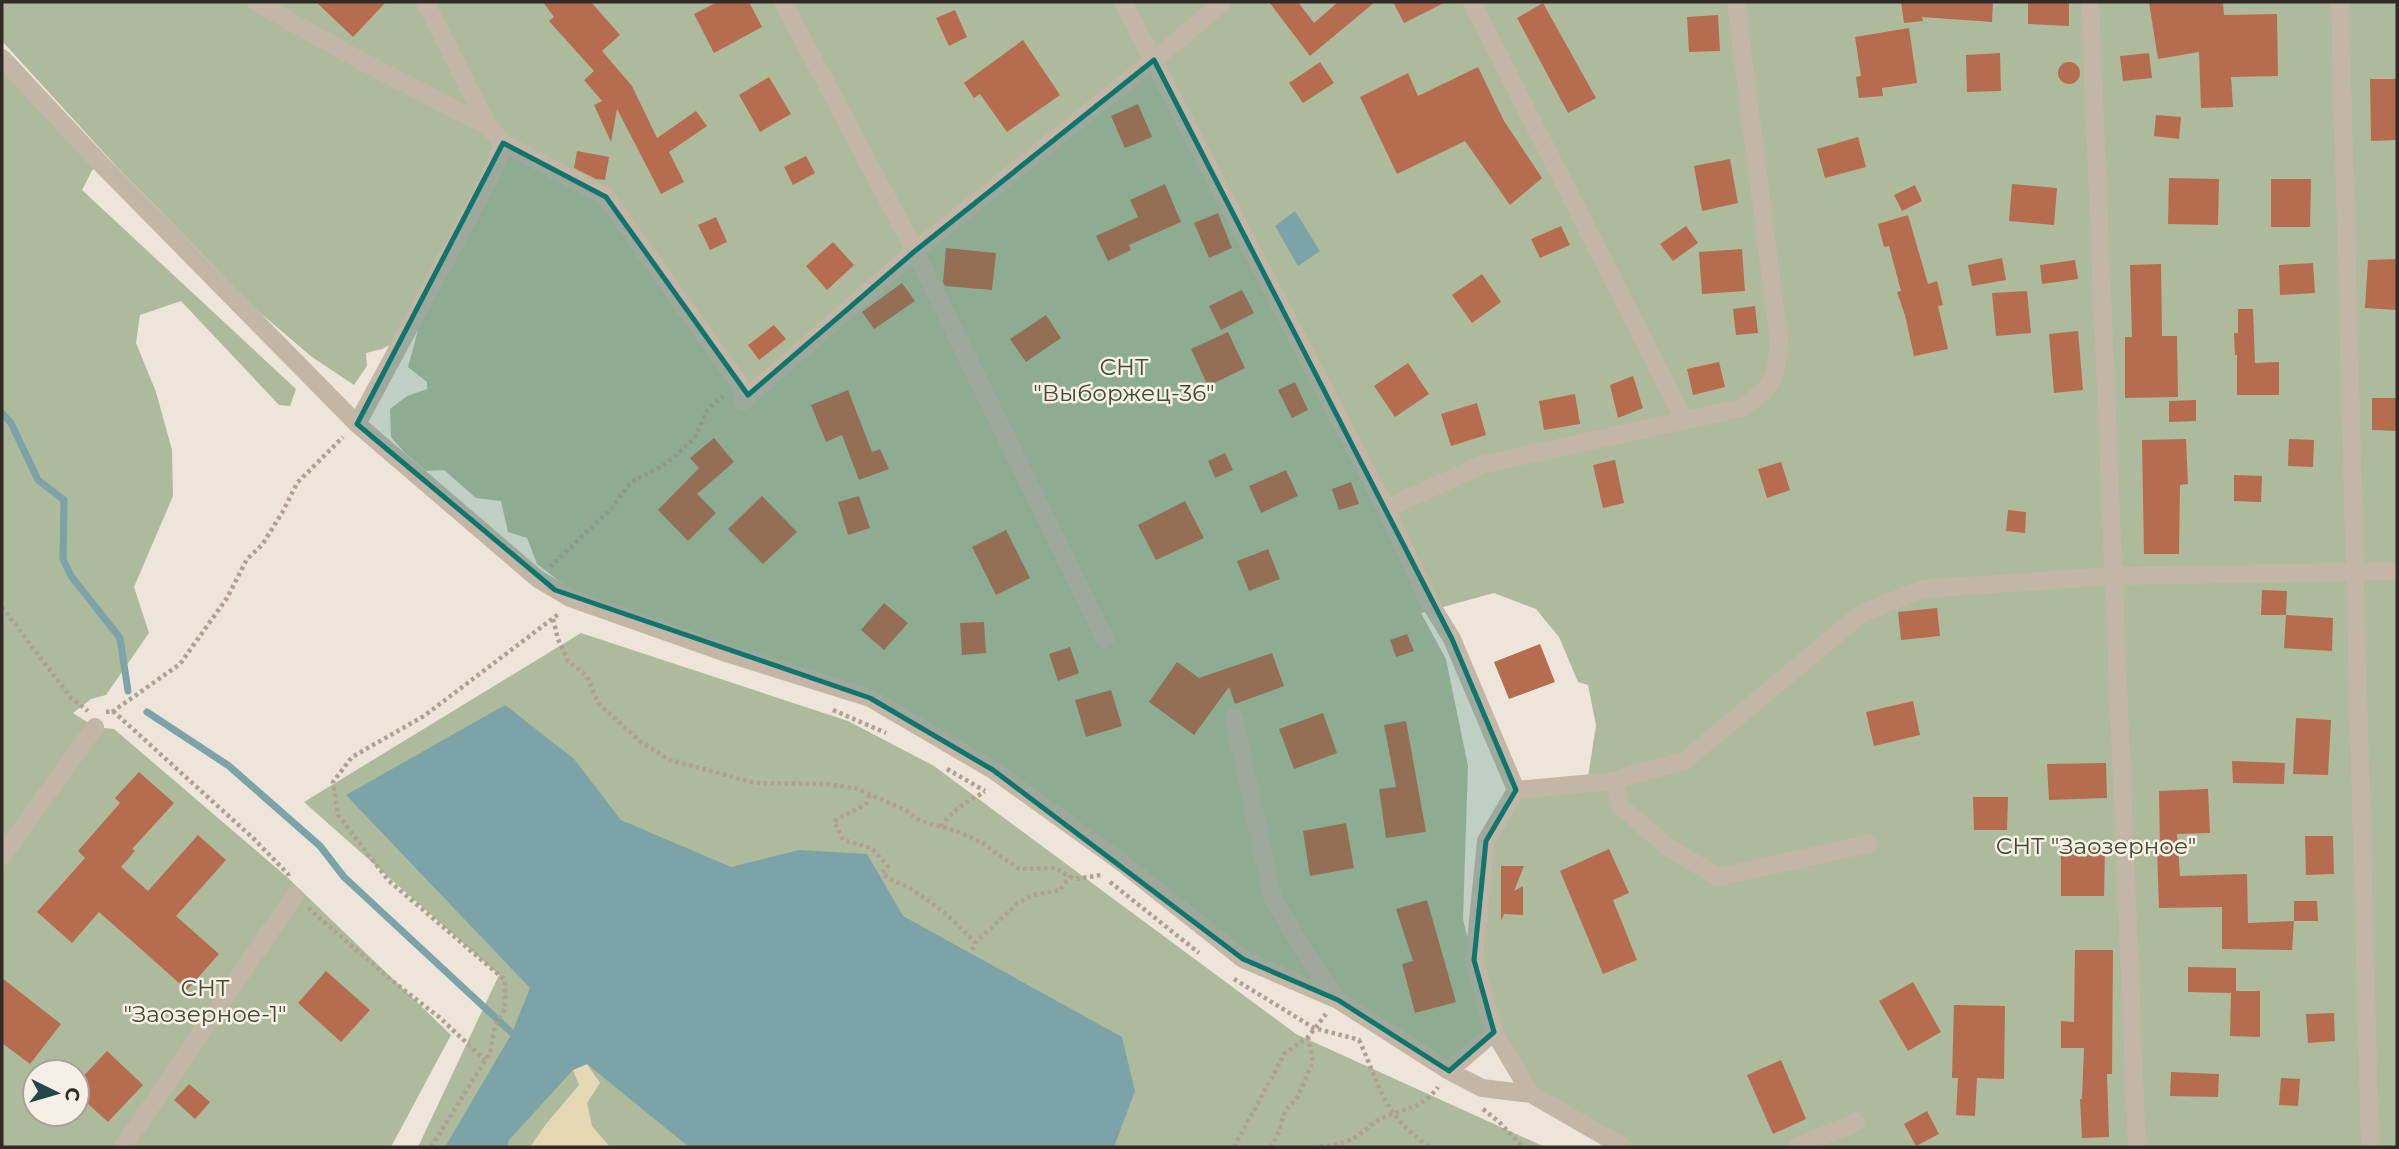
<svg xmlns="http://www.w3.org/2000/svg" width="2399" height="1149" font-family="Montserrat,sans-serif">
<rect width="100%" height="100%" fill="#ede5da"/>
<path fill="#aeba9c" fill-rule="evenodd" d="M2,2H2397V1147H1623L1531,1094L1494,1032L1474,960L1486,841L1516,790L1587,784L1596,725L1588,685L1578,682L1559,637L1536,609L1494,593L1421,613L1446,659L1468,766L1463,919L1491,1035L1444,1067L1283,978L1121,862L870,698L572,591L537,564L527,538L508,532L501,501L476,498L444,470L426,471L405,453L391,437L390,409L407,396L427,389V382L408,367L418,330L382,349L366,353L367,366L354,385L312,357L258,311L116,166L2,41Z
M2,54L98,159L82,190L296,389L290,406L279,405L181,301L140,315L136,343L156,392L172,450L173,496L134,587L149,633L106,695L91,699L73,713L95,727L114,729L287,877L451,1035L391,1147H2ZM35,1072H77V1114H35Z
M581,633L848,721L934,766L1296,1034L1545,1147H418L499,975L304,802Z"/>
<path fill="#e5d7b4" d="M587,1064L600,1083L587,1103L592,1126L610,1147H530L546,1124L579,1085L573,1070Z"/>
<path fill="#7ca3a7" d="M1295,211L1320,251L1298,266L1275,226Z
M505,705L574,759L621,820L731,867L799,850L867,854L903,916L1122,1037L1135,1091L1114,1147H689L587,1064L573,1070L509,1140L507,1147H445L512,1033L530,988L346,795Z"/>
<g fill="none" stroke-linecap="round" stroke-linejoin="round">
<path stroke="#7ca3a7" stroke-width="7" d="M2,413L11,423L38,480L64,500L63,559L71,576L120,638L128,691
M147,712L229,766L320,846L344,877L512,1033"/>
</g>
<path fill="#b66d4f" d="M316,2H386L353,37Z
M543,2H591L620,35L602,51L632,86L657,138L696,111L707,126L669,152L684,182L661,194L617,109L611,142L594,105L602,101L584,80L594,71L549,21L554,17Z
M717,2H749L762,27L714,53L694,14Z
M1269,2H1298L1314,23L1338,2H1375L1310,56Z
M1393,2H1446L1404,23Z
M1901,2H1993L1992,22L1922,17L1923,21L1904,23Z
M2028,2H2069V26L2028,24Z
M2149,2H2223L2224,15L2277,14L2278,76L2231,77L2233,107L2201,108L2199,52L2158,59Z
M1543,3L1596,98L1568,113L1517,18Z
M955,10L967,37L949,46L936,18Z
M1718,15L1720,51L1689,52L1687,17Z
M1909,28L1917,83L1882,88L1883,96L1859,98L1856,77L1861,76L1855,37Z
M1023,40L1060,95L1007,132L980,94L974,98L964,83Z
M2000,53L2001,91L1967,92L1966,55Z
M2149,53L2152,78L2123,81L2120,56Z
M2058 73a11 11 0 1 1 22 0a11 11 0 1 1-22 0Z
M1320,62L1334,83L1303,103L1289,83Z
M1478,67L1504,121L1542,178L1510,205L1465,141L1397,174L1360,97L1408,73L1418,96Z
M769,77L791,114L760,132L739,95Z
M2370,79H2397V140L2371,141Z
M1138,104L1152,137L1125,148L1111,116Z
M2156,115L2181,117L2179,139L2154,136Z
M1858,137L1866,167L1825,178L1817,149Z
M577,151L609,157L605,180L596,179L574,168Z
M806,156L815,173L793,185L784,167Z
M1730,159L1738,203L1702,211L1694,166Z
M2169,178L2219,179L2218,225L2168,224Z
M2271,179H2311L2310,227H2271Z
M1165,184L1181,222L1129,245L1131,250L1108,261L1096,236L1138,217L1130,200Z
M2012,184L2057,188L2054,225L2009,221Z
M1915,185L1922,201L1902,211L1894,195Z
M1218,213L1232,248L1209,258L1194,223Z
M1908,215L1928,284L1937,281L1943,305L1938,306L1948,349L1914,356L1905,315L1897,292L1901,291L1889,246L1884,247L1878,224Z
M716,217L727,242L710,250L698,225Z
M1561,226L1570,245L1540,258L1531,239Z
M1686,226L1698,243L1673,261L1660,244Z
M833,242L854,265L827,290L806,266Z
M946,248L996,253L992,290L945,286L943,282Z
M1742,249L1745,291L1702,294L1699,252Z
M2002,258L2006,280L1972,286L1968,265Z
M2397,259V310L2365,308L2368,260Z
M2075,260L2078,279L2042,284L2040,265Z
M2313,263L2315,293L2280,295L2279,265Z
M2161,264L2162,336H2177L2178,397L2125,398V337H2132L2130,265Z
M1482,274L1501,302L1472,323L1452,295Z
M902,283L915,301L874,329L862,312Z
M1242,290L1254,313L1221,330L1209,306Z
M2027,291L2031,333L1996,336L1992,293Z
M1755,306L1758,333L1736,335L1733,309Z
M2238,309H2253L2255,363L2279,362V395H2237V355H2235L2234,333H2238Z
M1046,315L1061,338L1026,362L1010,339Z
M774,325L786,339L759,360L748,345Z
M2078,331L2083,390L2054,393L2049,334Z
M1228,332L1245,368L1208,386L1191,349Z
M1719,362L1725,387L1693,395L1687,369Z
M1408,363L1429,394L1395,417L1374,386Z
M1633,376L1643,408L1618,418L1610,385Z
M1295,382L1308,410L1292,418L1278,390Z
M848,390L872,452L880,449L889,469L859,480L842,435L826,442L811,405Z
M1575,394L1580,424L1544,430L1539,401Z
M2372,398H2397V431L2372,430Z
M2196,400V421L2169,422V401Z
M1477,403L1486,435L1451,446L1441,414Z
M714,438L734,462L697,494L716,513L688,541L658,510L699,468L690,458Z
M2186,439L2188,484L2180,485L2179,554H2144L2142,440Z
M2289,439L2314,440L2313,467L2288,466Z
M1225,453L1233,470L1215,478L1208,461Z
M1615,460L1624,503L1603,508L1593,465Z
M1781,462L1790,490L1767,498L1758,469Z
M1286,470L1298,496L1261,513L1249,486Z
M2234,475L2262,476L2261,502L2234,501Z
M1351,482L1359,504L1339,510L1332,489Z
M762,496L797,532L763,564L728,529Z
M859,496L870,528L848,535L838,502Z
M1185,501L1204,538L1156,560L1138,525Z
M2008,510L2026,512L2025,533L2006,531Z
M1006,530L1030,578L996,595L972,547Z
M1268,549L1280,579L1249,591L1237,561Z
M2262,590L2287,591L2286,615H2261Z
M884,603L908,623L884,650L861,630Z
M1937,608L1940,636L1901,640L1898,612Z
M2286,615L2333,618L2332,651L2284,648Z
M984,622L986,653L962,655L960,623Z
M1407,634L1414,651L1396,657L1390,640Z
M1540,644L1555,682L1509,699L1494,662Z
M1070,647L1079,673L1058,681L1049,654Z
M1272,653L1284,686L1235,704L1229,687L1194,735L1149,702L1177,662L1199,678Z
M1111,690L1122,726L1086,737L1075,700Z
M1913,701L1920,735L1874,746L1866,712Z
M1323,713L1337,753L1294,769L1279,729Z
M2296,718L2331,720L2328,775L2293,774Z
M1406,721L1426,832L1386,838L1379,789L1396,787L1384,725Z
M2232,761L2285,763L2284,784L2233,783Z
M2106,763L2107,798L2049,800L2047,764Z
M139,772L174,803L132,849L135,851L121,867L148,891L198,835L226,860L176,916L219,954L187,990L99,912L72,943L37,912L85,858L78,851L120,803L115,798Z
M2208,789L2210,833L2177,834L2180,876L2247,874L2248,923L2294,921L2292,950L2222,949V907L2159,908L2157,849H2160L2159,791Z
M1973,797H2008L2007,830H1974Z
M1346,823L1354,868L1310,876L1303,831Z
M2305,836H2333L2334,874L2306,875Z
M2105,848L2104,896H2061V849Z
M1609,849L1629,893L1613,900L1637,960L1603,974L1560,871Z
M1501,866H1524L1514,891L1523,886V915L1504,914L1501,921Z
M1427,900L1456,1002L1415,1013L1402,964L1413,961L1396,909Z
M2294,901H2317L2318,921H2294Z
M2075,950H2113L2112,1074H2107L2109,1137L2082,1138L2080,1099H2082L2084,1048H2061V1021L2074,1022Z
M2188,967L2236,968V991H2260V1037L2230,1036L2231,993L2188,992Z
M326,971L370,1010L341,1042L298,1003Z
M2,978L61,1024L30,1064L2,1043Z
M1913,982L1941,1032L1908,1051L1879,1001Z
M1954,1005L2005,1006L2004,1079L1977,1078L1975,1116L1956,1115L1958,1078H1952Z
M2334,1013L2335,1041L2308,1043L2306,1014Z
M107,1051L143,1085L108,1122L77,1094V1083Z
M1781,1060L1806,1119L1773,1134L1747,1075Z
M2171,1072L2219,1074L2218,1097L2170,1096Z
M2281,1078L2300,1079L2298,1106L2279,1105Z
M189,1084L210,1102L195,1119L174,1100Z
M1927,1111L1939,1134L1916,1146L1904,1124Z"/>
<g fill="none" stroke-linecap="round" stroke-linejoin="round">
<path stroke="#afa092" stroke-width="4.5" stroke-dasharray="3.5 3.5" stroke-linecap="butt" d="M550,567L612,508L631,482L666,464L694,439L708,409L723,396
M2,607L71,698L88,711
M553,619L558,639L568,661L587,676L598,703L641,742L670,760L755,783L826,784L855,788L905,810L921,821L956,831L981,842L1019,869L1055,868L1075,879L1101,875
M833,710L886,733
M106,712L113,711L254,839L288,874L289,879
M112,712L180,664L227,598L247,559L262,545L282,513L297,483L343,437
M947,769L985,791
M869,795L866,804L834,821L843,840L871,848L888,866L882,873C890,881 902,883 911,889C936,905 956,921 975,943
M941,827C952,810 967,801 985,792
M1110,882L1199,953
M308,908L391,980L439,1017L485,1060
M972,950L975,943L1018,903L1034,895L1060,890L1070,876
M1234,979L1314,1028L1360,1040
M1359,1040C1372,1067 1379,1097 1400,1121C1408,1131 1419,1139 1429,1147
M1483,1109L1499,1122L1523,1147
M431,1147L490,1053L495,1026L505,1009V980L388,880L338,815L333,782L352,757L424,716L560,613
M1234,1147L1285,1053L1308,1037L1326,1014
M1270,1147L1277,1137L1285,1111L1297,1098L1313,1062L1308,1037
M1313,1147C1329,1146 1347,1144 1360,1134C1368,1128 1373,1122 1382,1118C1406,1107 1421,1110 1438,1087"/>
<path stroke="#c4b6a7" stroke-width="18" d="M256,2L354,57L488,126L503,143L606,197L748,396
M425,2L488,126
M783,2L915,251L1105,639
M1123,2L1386,509L1427,598L1452,639L1516,790
M1472,2L1684,420
M2090,2L2137,1147
M2340,2L2370,1147
M2,58L101,164L357,424L538,579L570,598L729,654L870,698L993,770L1121,862L1243,959L1338,1000L1449,1071L1482,1088L1531,1094L1623,1147
M743,401L915,251L1154,60L1223,2
M357,424L492,174L503,143
M1386,509L1481,465L1741,408C1773,388 1776,379 1779,342L1736,2
M1234,718L1273,899L1313,965L1338,1000
M1614,781L1620,806L1668,847L1718,877L1868,844
M1516,790L1614,781L1635,774L1684,761L1861,614L1922,589L2114,576L2397,571
M1516,790L1486,841L1474,960L1494,1032L1531,1094
M2,856L95,727
M1449,1071L1494,1032
M123,1147L294,896
M1797,1147L1856,1122"/>
</g>
<path fill="#0f766e" fill-opacity="0.2" stroke="#0f766e" stroke-width="5" stroke-linejoin="round" d="M1154,60L1452,639L1516,790L1486,841L1474,960L1494,1032L1449,1071L1338,1000L1243,959L993,770L870,698L555,590L357,424L503,143L606,197L748,395L915,251Z"/>
<g text-anchor="middle" stroke-width="5" stroke-linejoin="round" paint-order="stroke">
<g font-size="23" fill="#404c2e" stroke="#f6efe5">
<text x="1124" y="375">СНТ<tspan x="1124" dy="26">"Выборжец-36"</tspan></text>
<text x="2096" y="854">СНТ "Заозерное"</text>
<text x="205" y="996">СНТ<tspan x="205" dy="26">"Заозерное-1"</tspan></text>
</g>
</g>
<rect width="2399" height="1149" fill="none" stroke="#312b27" stroke-width="7"/>
<g transform="translate(56 1093) rotate(95)"><circle r="33" fill="#f6efe5" stroke="#a7a199" stroke-width="2"/>
<path d="M0-5L12 26L0 18L-12 26Z" fill="#22484d"/>
<text y="-10" font-size="19" font-weight="bold" text-anchor="middle" fill="#312b27">С</text>
</g>
</svg>
